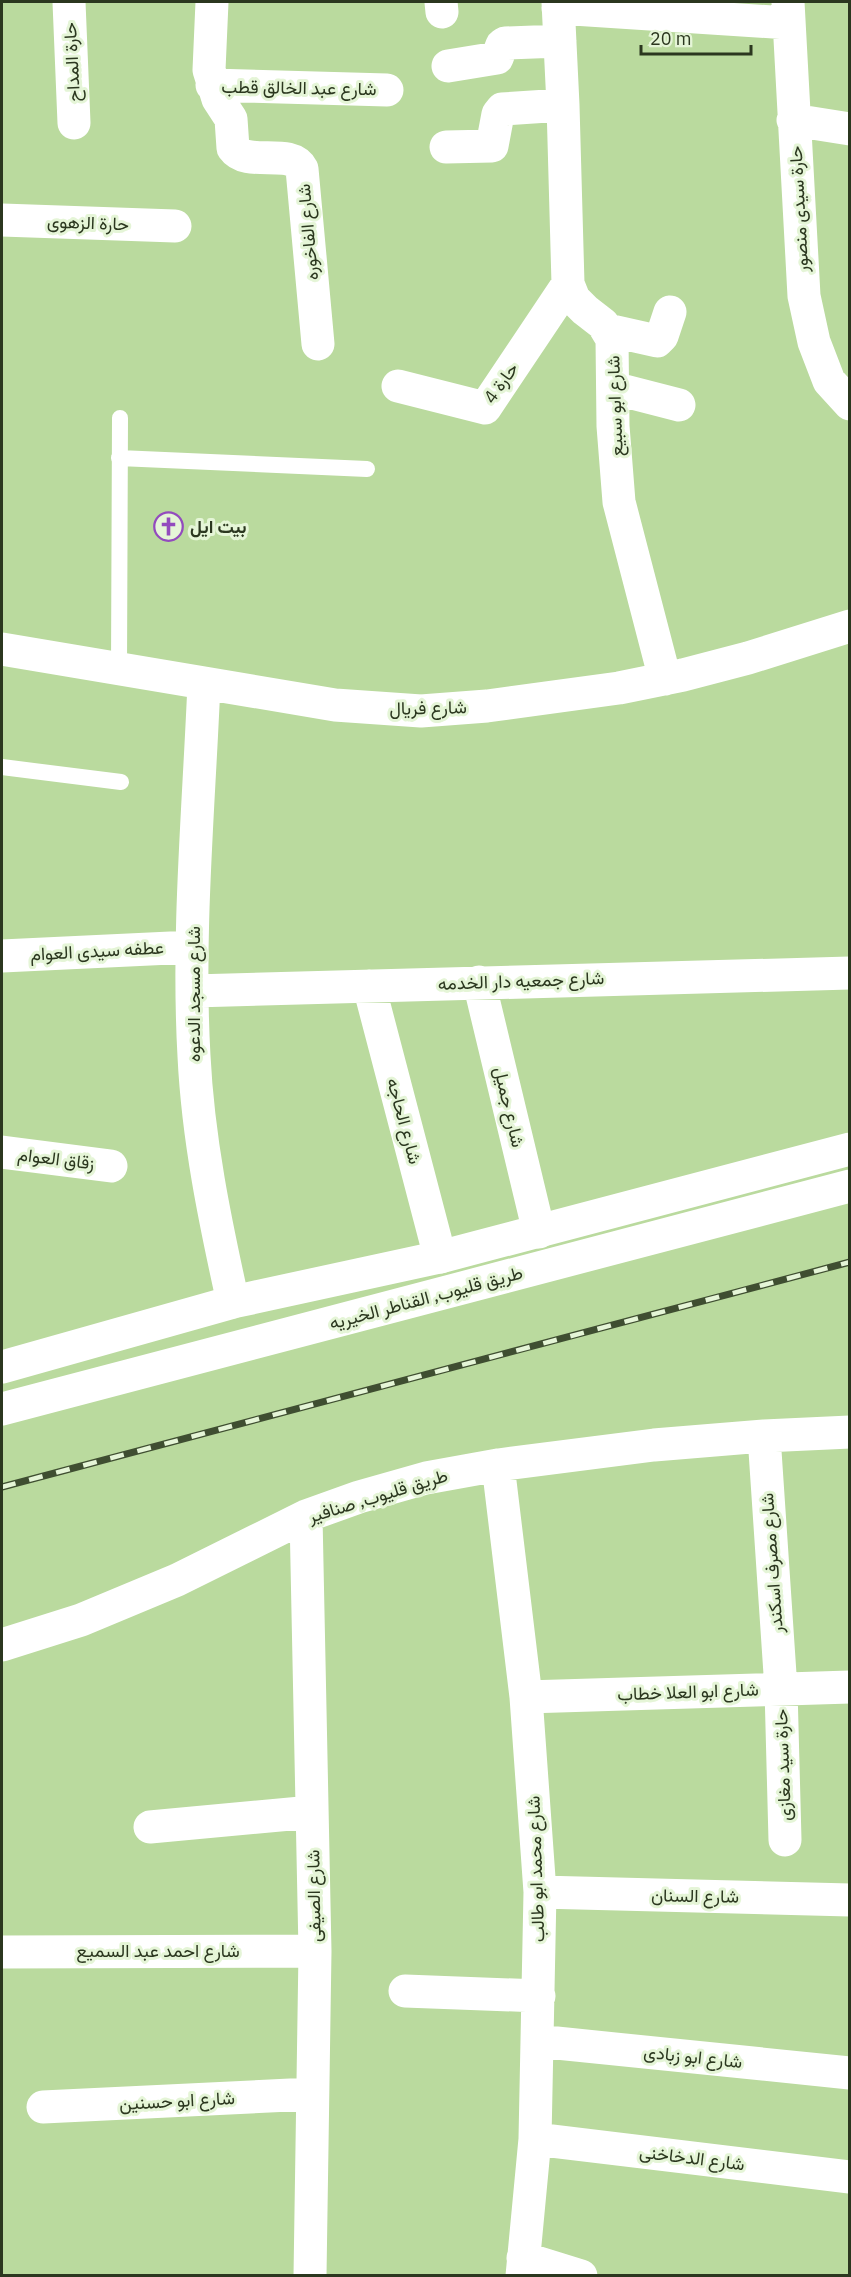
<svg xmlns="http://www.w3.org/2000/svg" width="851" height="2277" font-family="'IBM Plex Sans',Vazirmatn,sans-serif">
<rect width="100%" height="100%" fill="#bada9e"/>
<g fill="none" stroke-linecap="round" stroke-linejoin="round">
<path stroke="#fff" stroke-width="16" d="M119,458L367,469
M119,668L120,418
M2,767L121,782"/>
<path stroke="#fff" stroke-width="33" d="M69,2L74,123
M212,2L209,70L218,99L231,119L233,148C247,168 291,147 302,169L318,344
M441,2L442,12
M558,2L563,105L568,284L574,299L585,310L603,324L612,339L613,426L619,502L665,679
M788,2L804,296L814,342L829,381L850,404
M558,8L788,23
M448,66L497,58L502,45L505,43L560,41
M212,85L387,90
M793,120L850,129
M446,147L492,146L498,114L502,109L563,105
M2,220L175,226
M608,330L657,341L662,336L670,312
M398,386L485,408L568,284
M613,388L679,405
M2,649L335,705L421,711L487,706L619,688L683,675L748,658L850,626
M204,683C199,805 187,933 194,1056C198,1139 215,1221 233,1302
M2,956L192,947
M479,982L539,1232
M369,986L440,1257
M193,991L850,973
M2,1152L111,1166
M764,1436L781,1689L785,1840
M498,1465L526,1697L540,1892L535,2139L522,2276
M306,1516L315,1951L310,2276
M2,1645L81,1620L177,1580L306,1516L359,1497L426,1478L498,1465L654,1445L764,1436L850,1432
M526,1697L850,1687
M150,1827L312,1812
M540,1892L850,1900
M2,1952L315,1951
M405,1991L539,1996
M537,2041L850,2073
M43,2107L311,2094
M535,2139L850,2177
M523,2258L581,2276"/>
<path stroke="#fff" stroke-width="33" d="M2,1367L233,1302L440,1257L850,1149
M2,1409L850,1186"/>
<defs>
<path id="rail" d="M2,1487L850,1262"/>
</defs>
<use href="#rail" stroke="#3f4e31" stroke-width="7"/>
<use href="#rail" stroke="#e5f5d7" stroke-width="4.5" stroke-dasharray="14" stroke-linecap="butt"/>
</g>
<defs>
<symbol id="church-ring" viewBox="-11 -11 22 22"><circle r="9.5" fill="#e5f5d7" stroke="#934bbe" stroke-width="1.5"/><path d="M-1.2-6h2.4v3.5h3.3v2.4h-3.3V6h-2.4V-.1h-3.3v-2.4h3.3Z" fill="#934bbe"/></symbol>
</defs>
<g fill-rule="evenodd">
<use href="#church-ring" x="152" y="510" width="33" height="33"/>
</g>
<g text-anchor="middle" stroke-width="6" stroke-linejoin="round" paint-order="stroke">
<g font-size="18" fill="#2b371f" stroke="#e5f5d7">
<text transform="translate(72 62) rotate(-93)" y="6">حارة المداح</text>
<text transform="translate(299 88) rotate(1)" y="6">شارع عبد الخالق قطب</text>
<text transform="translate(799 209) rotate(-93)" y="6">حارة سيدى منصور</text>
<text transform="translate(88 223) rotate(2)" y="6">حارة الزهوى</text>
<text transform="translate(308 232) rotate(-95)" y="6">شارع الفاخوره</text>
<text transform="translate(501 383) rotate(-54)" y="6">حارة 4</text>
<text transform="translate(615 406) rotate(-92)" y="6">شارع ابو سبيع</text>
<text transform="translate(428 708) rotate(-1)" y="6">شارع فريال</text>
<text transform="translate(97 951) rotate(-3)" y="6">عطفه سيدى العوام</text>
<text transform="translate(521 981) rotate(-2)" y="6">شارع جمعيه دار الخدمه</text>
<text transform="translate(194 994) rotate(-90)" y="6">شارع مسجد الدعوه</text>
<text transform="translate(509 1107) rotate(77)" y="6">شارع جميل</text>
<text transform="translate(404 1121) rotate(75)" y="6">شارع الحاجه</text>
<text transform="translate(56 1159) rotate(7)" y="6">زقاق العوام</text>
<text transform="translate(426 1298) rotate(-15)" y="6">طريق قليوب, القناطر الخيريه</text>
<text transform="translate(378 1496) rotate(-17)" y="6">طريق قليوب, صنافير</text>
<text transform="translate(772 1563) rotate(-94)" y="6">شارع مصرف اسكندر</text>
<text transform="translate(688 1692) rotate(-2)" y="6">شارع ابو العلا خطاب</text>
<text transform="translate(783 1765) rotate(-92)" y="6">حارة سيد مغازى</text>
<text transform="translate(536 1869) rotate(-92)" y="6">شارع محمد ابو طالب</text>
<text transform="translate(314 1896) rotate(-91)" y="6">شارع الصيفى</text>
<text transform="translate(695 1896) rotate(1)" y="6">شارع السنان</text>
<text x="158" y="1957">شارع احمد عبد السميع</text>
<text transform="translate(693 2057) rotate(6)" y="6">شارع ابو زبادى</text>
<text transform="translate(177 2101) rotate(-3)" y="6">شارع ابو حسنين</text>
<text transform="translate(692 2158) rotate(7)" y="6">شارع الدخاخنى</text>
</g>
<g font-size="18" font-weight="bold" fill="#2b371f" stroke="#e5f5d7" text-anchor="start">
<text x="190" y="533">بيت ايل</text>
</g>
</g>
<rect width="851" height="2277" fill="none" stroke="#2b371f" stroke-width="6"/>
<path d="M641 45v9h110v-9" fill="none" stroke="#2b371f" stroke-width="3"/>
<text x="650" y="45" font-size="18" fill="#2b371f" stroke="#e5f5d7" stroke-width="4.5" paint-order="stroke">20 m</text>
</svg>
